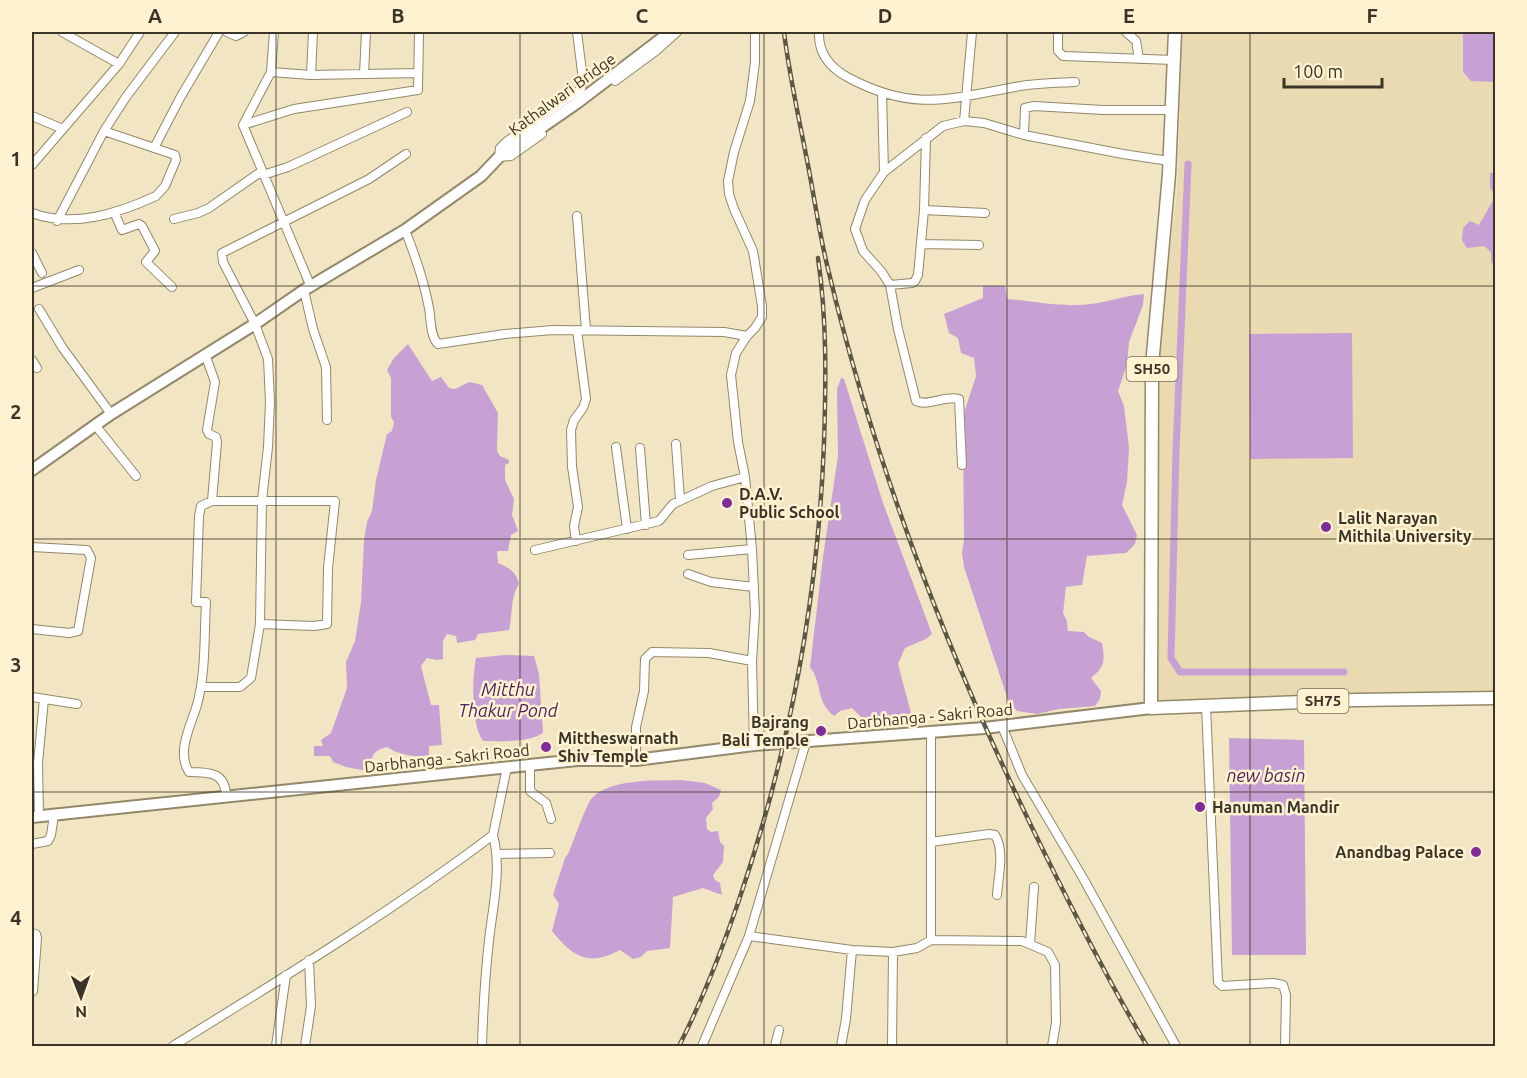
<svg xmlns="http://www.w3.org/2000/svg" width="1527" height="1078" font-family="Ubuntu,sans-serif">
<rect width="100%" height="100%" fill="#f1e5c4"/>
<path fill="#e9dab2" d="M1180,32H1495V691L1299,696L1159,704L1156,698V362L1177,192L1180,120L1178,76Z"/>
<path fill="#c7a1d3" d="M1463,32H1495V82L1471,81L1463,72Z
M1495,172L1496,270H1495L1491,260V252L1484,246L1467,248L1462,240L1463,228L1470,221L1479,225L1495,197L1490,187V173Z
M983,286H1005L1007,299C1031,301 1055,306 1078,305C1101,305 1121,296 1144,294L1143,305L1129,342L1127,364L1118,391L1124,406L1129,448L1127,482L1122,505L1137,535L1135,544L1126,553L1087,556L1082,585L1066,587L1063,613L1067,621L1068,631L1084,632L1089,637L1102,643C1105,660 1105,667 1091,678L1101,691L1100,699L1095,706L1059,709L1037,714L1017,711L1008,700L964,567L962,553L964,540L963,416L976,376L974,358L961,353L958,338L949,333L944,314L983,298Z
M1352,333L1353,458L1250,459L1249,334Z
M408,344L432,381L441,377L449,388L455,389L469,382L482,385L498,413L497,451L500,456L509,460V463L505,465V480L514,499L512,515L518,531L511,535L508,551H497L498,563C509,568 516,571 519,584C510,597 513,614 509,630L478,634L475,640L457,643L456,636L447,634L443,641V659L437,660L427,658L421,666L431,705H439L442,745L429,746V755C415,758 399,755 387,747C371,751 373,757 367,771L346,767L333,762L330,756H314V746H323L321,740L331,733L347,688L346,662L355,641L361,602L364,540L367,522L372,511L376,480L387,434L392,431L394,422L391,417V378L387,370L394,358Z
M841,378L844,379L883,503L932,634L926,639L905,648L898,664L911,713L905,723L895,720L889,715L871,720L862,727L861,717L852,708L840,711L834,716C815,701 823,684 810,667L823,557L838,456L837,389Z
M505,655L534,656L539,674L543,733C527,743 502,741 483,741C471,724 472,679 476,658Z
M1229,738L1304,740L1306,955H1232Z
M681,780L705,783L721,790L719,797L712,803L713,809L706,818L707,829L711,832L718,831L720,842L724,846L723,862L713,875L715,880L720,883L722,895L703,888L673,897L670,948L647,951L641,957L633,959L620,950C588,967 573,957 552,931L559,904L553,895L565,858L568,854C573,844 586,804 592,798C611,778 656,781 681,780Z"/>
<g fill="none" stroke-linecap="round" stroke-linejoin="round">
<path stroke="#c7a1d3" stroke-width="7" d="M1188,164L1176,451L1171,658L1180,672H1344"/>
<defs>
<path id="street" d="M62,32L119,64
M227,32L236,36L244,32
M274,32L271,72L243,125L311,287
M819,32C818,54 830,68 849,78C913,112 950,99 1015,87C1035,83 1056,83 1075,82
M1058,32V51L1063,56L1174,60
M1126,32L1136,41L1139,59
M271,72L311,75L418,73
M364,74L366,32
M311,75L313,32
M615,81L656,51L677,32
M882,93L884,172
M32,116L63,129
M964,121L972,32
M243,125L294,109L418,90L419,32
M542,134L511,156L499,157L500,148L506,142L581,89L583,80L577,32
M1024,135L1025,108L1034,106L1103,110H1171
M154,148L180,98L219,32
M32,165L119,64L140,32
M263,175L288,167L407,112
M924,210L985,213
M114,212L122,230L139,224L142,226L155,251L146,262L172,287
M32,213C73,228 117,214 156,196L165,186L176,160L175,155L104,131
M577,216L586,330
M174,219L198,213L209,208L262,171
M57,221L104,131L126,97L175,32
M405,230C415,255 424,281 429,308C431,319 430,336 438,344L505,334L553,330L724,332L747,336
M922,244L979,245
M32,253L42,273
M890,285L912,283L915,281L918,275L924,210L926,138
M32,288L79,270
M304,290L313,329L326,367L327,420
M39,309L62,347L111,414
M205,354L215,382L207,430L209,434L216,437L217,442L212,501L201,506L199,516L196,602H206C204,637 206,672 197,705C191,725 176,752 189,772C209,772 226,772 226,797
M32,360L37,368
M96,426L136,476
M676,444L680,500
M616,447L627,529
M640,448L646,525
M962,465L959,399C945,395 929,407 916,401L898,329L890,285L881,271L863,251L855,229L865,200L884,172L943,126L964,121L984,123L1024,135L1123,154L1169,161
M212,501H335L328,568L327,624L314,626L260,624
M576,541L574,526L578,507L572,467L571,430L574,420L583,408L586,399L577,330
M32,547L87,550L91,558L78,631L69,633L32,629
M535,550L659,521L673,504L712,486L745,477
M688,555L752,549
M688,574L711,582L754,587
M201,687H240L251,678L260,624L262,500L268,447L270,402L268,359L255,324L223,262L222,253L369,179L406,154
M32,697L77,704
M1206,706L1218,982L1222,986L1273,983L1283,985L1286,995L1285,1046
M1002,726L1022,775L1083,878L1176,1046
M931,732V940
M754,745L752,661L755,613L752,549L745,477L738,442L731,375L736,353L747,336L755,328L762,317V306L753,251L734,209L729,194L728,181L734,152L750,101L755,62V32
M636,760V727L644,691L645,659L652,652L709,653L752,661
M530,765V791L546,803L551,819
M39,816L38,763L44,699
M931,842L989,834L995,835C1005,851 998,878 997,895
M32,844L48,841L51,835L54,815
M498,854L550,853
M32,933L36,934L37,938L33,991
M749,936L852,950L893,952L917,948L931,940L1022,941L1048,952L1055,965L1056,1023L1052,1046
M1030,944L1034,887
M173,1046C281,979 391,912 493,835L507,767
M276,1046L286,975
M305,1046L311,1006L309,960
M482,1046C483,1011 485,976 489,940C493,905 502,869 493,835
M702,1046L749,936L806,742
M775,1046L779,1030
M841,1046L846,1019L852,950
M892,1046L893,952"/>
<path id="secondary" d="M32,470L111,414L255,324L304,290L405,230L481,176L499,157L577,103L670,32
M32,817L577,760H636L754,745L984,728L1151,708"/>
<path id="primary" d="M1175,32L1169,174L1152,366L1151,708L1356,700L1496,698"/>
</defs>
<use href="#street" stroke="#938869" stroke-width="10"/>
<use href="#secondary" stroke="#938869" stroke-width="14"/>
<use href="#primary" stroke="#938869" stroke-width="15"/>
<use href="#street" stroke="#fff" stroke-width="8"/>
<use href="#secondary" stroke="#fff" stroke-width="10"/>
<use href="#primary" stroke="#fff" stroke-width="12"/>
<defs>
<path id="rail" d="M784,32C789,73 798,114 806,155C814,194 819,234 829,273C877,474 953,668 1045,854C1077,919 1110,984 1147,1046
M679,1046C703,999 722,950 739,900C789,753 818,599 824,443C826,382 827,319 818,258"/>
</defs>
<use href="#rail" stroke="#5d5746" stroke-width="4.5"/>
<use href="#rail" stroke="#fef2d1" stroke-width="2" stroke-dasharray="7" stroke-linecap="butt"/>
</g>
<path fill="none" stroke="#3a3528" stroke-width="1.5" stroke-opacity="0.55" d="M276,32V1046M520,32V1046M764,32V1046M1007,32V1046M1250,32V1046M32,286H1496M32,539H1496M32,792H1496"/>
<g fill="#812b99" stroke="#fef2d1" stroke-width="2">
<circle cx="727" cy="503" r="6"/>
<circle cx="1326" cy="527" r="6"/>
<circle cx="821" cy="731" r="6"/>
<circle cx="546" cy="747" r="6"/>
<circle cx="1200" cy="807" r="6"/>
<circle cx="1476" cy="852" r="6"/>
</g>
<g text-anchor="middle" stroke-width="5" stroke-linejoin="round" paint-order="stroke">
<g fill="#fef2d1" stroke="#756e5b" stroke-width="1.5">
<rect x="1126.5" y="357" width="51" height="24" rx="4.5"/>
<rect x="1297.5" y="689" width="51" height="24" rx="4.5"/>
</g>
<g font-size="15" font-weight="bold" fill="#3a3528">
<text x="1152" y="374">SH50</text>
<text x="1323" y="706">SH75</text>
</g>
<g font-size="16" fill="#3a3528" stroke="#fef2d1">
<text transform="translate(562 94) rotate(-36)" y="6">Kathalwari Bridge</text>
<text transform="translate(930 716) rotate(-5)" y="6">Darbhanga - Sakri Road</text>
<text transform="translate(447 758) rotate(-6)" y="6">Darbhanga - Sakri Road</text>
</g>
<g font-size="16" font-weight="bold" fill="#3a3528" stroke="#fef2d1" text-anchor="start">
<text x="739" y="500">D.A.V.<tspan x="739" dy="18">Public School</tspan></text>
<text x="1338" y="524">Lalit Narayan<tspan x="1338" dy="18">Mithila University</tspan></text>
<text x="809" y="728" text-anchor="end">Bajrang<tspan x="809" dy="18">Bali Temple</tspan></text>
<text x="558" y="744">Mittheswarnath<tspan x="558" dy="18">Shiv Temple</tspan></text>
<text x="1212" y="813">Hanuman Mandir</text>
<text x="1464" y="858" text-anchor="end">Anandbag Palace</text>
</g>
<g font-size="18" font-style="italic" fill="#4d1f5b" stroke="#fef2d1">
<text x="508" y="696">Mitthu<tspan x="508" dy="21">Thakur Pond</tspan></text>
<text x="1266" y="782">new basin</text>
</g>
</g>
<rect width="1527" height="1078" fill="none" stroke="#fef2d1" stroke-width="66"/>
<g transform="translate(81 997) rotate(179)" stroke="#fef2d1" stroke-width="4.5" paint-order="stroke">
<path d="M0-4.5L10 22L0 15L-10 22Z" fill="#3a3528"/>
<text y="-9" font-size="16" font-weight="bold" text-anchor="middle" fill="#3a3528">N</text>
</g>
<path d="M1284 78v9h98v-9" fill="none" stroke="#3a3528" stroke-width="3"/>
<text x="1293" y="78" font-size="18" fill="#3a3528" stroke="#fef2d1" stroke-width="4.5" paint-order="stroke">100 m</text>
<rect x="33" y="33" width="1461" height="1012" fill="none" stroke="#3a3528" stroke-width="2"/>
<g font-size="20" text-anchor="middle" font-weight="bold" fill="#3a3528">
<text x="155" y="23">A</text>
<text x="398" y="23">B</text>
<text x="642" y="23">C</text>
<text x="885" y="23">D</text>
<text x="1129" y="23">E</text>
<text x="1372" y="23">F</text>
<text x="16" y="166">1</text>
<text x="16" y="419">2</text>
<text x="16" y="672">3</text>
<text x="16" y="925">4</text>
</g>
</svg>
